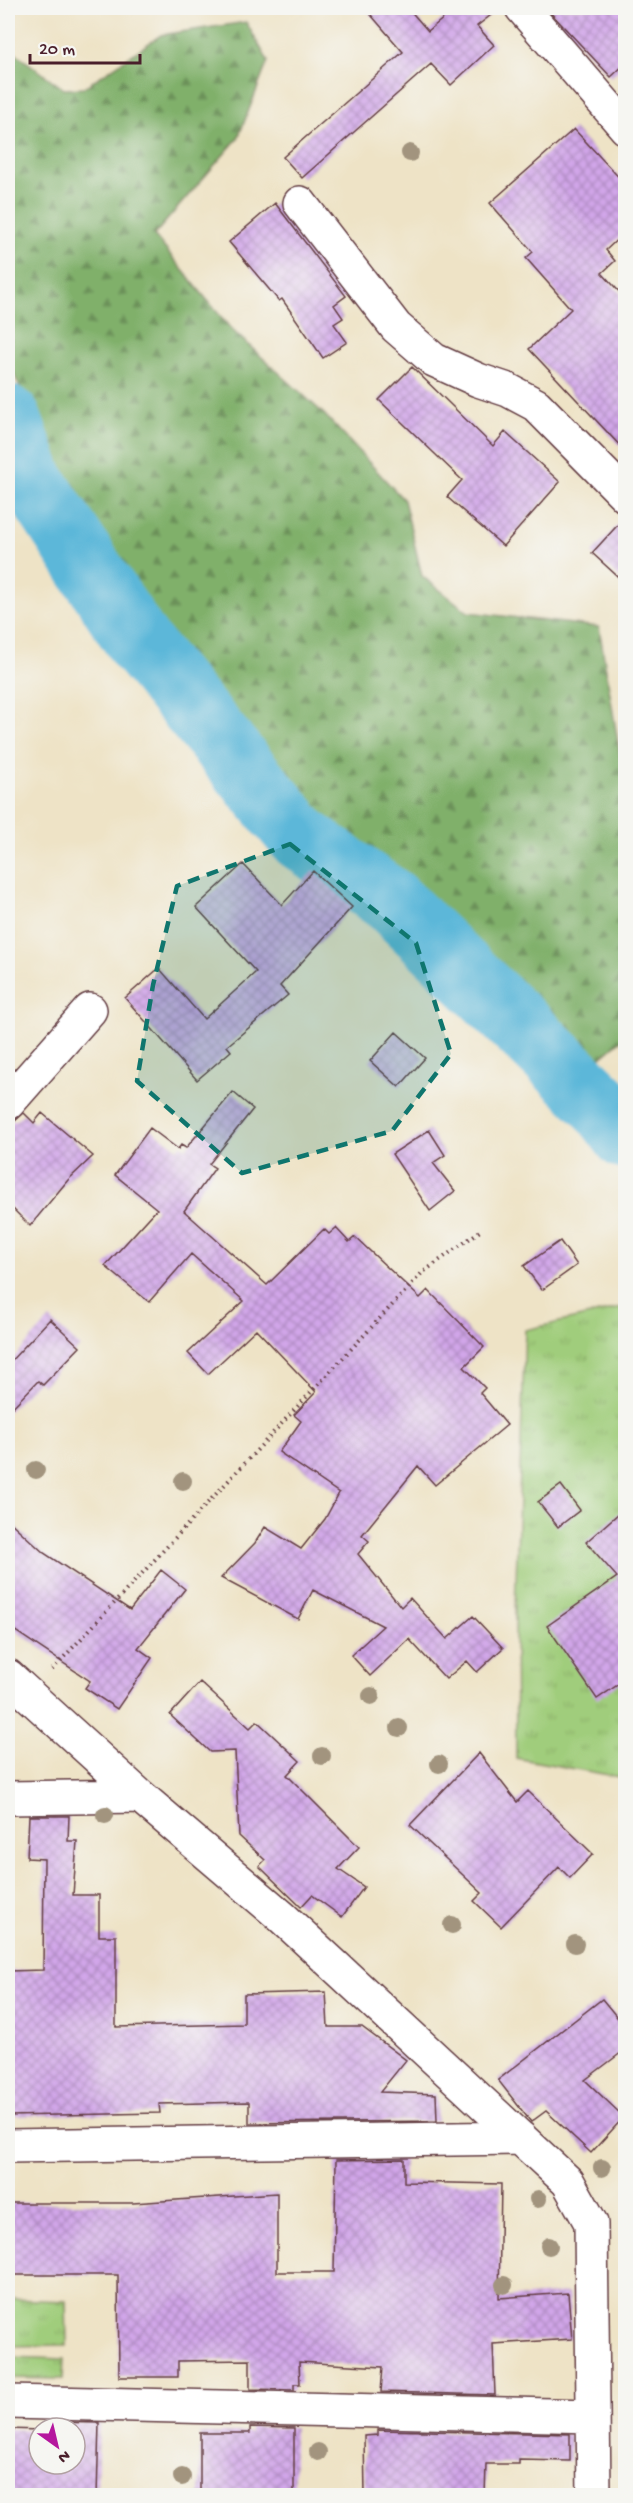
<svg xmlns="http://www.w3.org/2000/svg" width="633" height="2503" font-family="'Gochi Hand',sans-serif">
<defs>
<pattern id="grass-tufts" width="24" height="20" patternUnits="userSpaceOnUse" patternTransform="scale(1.5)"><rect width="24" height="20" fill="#a0cd7b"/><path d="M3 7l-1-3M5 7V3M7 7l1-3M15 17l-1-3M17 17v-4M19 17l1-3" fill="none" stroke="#8bb06a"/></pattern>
<pattern id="forest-firs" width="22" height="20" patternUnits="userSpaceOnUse" patternTransform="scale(1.5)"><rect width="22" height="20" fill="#80b06b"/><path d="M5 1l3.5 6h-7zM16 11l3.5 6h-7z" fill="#6b8f58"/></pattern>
<pattern id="building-cross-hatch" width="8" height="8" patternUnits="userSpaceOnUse" patternTransform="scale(1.5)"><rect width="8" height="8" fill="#d1a6e9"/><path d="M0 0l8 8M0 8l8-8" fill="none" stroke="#ac87bd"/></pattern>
</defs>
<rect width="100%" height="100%" fill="#f6f6f2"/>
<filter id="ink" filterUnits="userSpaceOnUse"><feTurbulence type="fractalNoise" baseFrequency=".0167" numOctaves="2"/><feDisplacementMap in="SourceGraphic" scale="12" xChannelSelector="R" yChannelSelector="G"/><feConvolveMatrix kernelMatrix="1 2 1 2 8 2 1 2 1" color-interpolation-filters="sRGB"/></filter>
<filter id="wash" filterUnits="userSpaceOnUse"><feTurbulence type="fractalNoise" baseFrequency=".008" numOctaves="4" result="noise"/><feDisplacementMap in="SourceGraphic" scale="24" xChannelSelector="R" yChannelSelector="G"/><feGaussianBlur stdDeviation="1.35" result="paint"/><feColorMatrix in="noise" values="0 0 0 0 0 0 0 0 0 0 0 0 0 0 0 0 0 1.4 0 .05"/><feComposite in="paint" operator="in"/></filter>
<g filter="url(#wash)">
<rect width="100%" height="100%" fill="#eee3c6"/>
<path fill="url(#grass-tufts)" stroke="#757653" stroke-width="1.5" d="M625,1307V1778L516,1758L515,1609L525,1330Z
M8,2299L66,2301L67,2345L8,2346Z
M8,2357L64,2359L63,2379L8,2378Z"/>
<path fill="url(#forest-firs)" stroke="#65684b" stroke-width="1.5" d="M246,22L268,61L238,138L154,235L231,329L324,414L404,500L422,576L468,612L599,627L625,785L626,1036L589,1067L246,750L82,530L8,360V56L12,51L64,89L83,88L161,35Z"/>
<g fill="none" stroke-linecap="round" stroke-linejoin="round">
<path stroke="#5bb7d9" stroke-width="66" d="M8,418L31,479L139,644L301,838L391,901L602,1105L626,1137"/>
</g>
<g id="blocks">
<path fill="url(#building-cross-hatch)" d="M365,8H408L428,31L456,8H500L477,26L494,45L451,85L431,64L302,178L283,157L403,52Z
M546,8H626V63L611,77Z
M574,129L626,185V231L606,250L615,261L602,273L626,299V452L529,349L571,309L526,258L533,252L490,203Z
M275,203L346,296L334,305L343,318L334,324L347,342L323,358L282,299L279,301L229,242Z
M412,367L493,446L505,432L560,482L503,546L447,497L462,480L379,400Z
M626,516V584L592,553Z
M243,864L282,905L313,871L352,907L280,986L288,995L227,1046L231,1051L197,1080L125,998L159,968L204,1019L256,972L196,907Z
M396,1032L425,1058L399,1087L370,1061Z
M233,1092L253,1109L209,1164L215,1168L184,1211L267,1285L324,1229L329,1234L336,1228L349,1242L355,1237L420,1298L428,1290L484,1347L464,1367L485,1388L480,1393L507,1425L435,1485L418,1466L362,1535L369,1541L358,1554L401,1607L410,1598L447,1639L473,1616L503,1648L477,1672L467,1661L446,1679L409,1639L370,1676L351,1655L383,1626L313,1590L298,1619L221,1578L255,1543L265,1527L301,1549L325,1519L339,1493L279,1452L301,1421L294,1415L316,1392L256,1329L208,1374L188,1353L244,1301L191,1254L149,1302L105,1266L157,1209L115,1175L150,1128L178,1149L181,1145L186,1148Z
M24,1113L34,1123L42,1113L93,1156L68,1180L30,1226L8,1204V1121H15Z
M429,1130L445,1155L433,1163L455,1191L430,1211L392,1154Z
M560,1241L577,1265L542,1290L524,1266Z
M50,1319L80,1347L43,1385L38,1381L8,1412V1364Z
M561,1485L580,1510L558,1527L538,1502Z
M626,1507V1679L597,1699L547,1626L617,1577L586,1542Z
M8,1520L44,1553L130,1610L161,1570L185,1589L138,1648L152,1658L117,1709L85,1688L90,1681L8,1626Z
M200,1682L250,1728L257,1721L300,1761L287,1775L359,1847L338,1869L364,1887L342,1917L312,1895L301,1907L259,1866L265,1860L239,1836L235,1751L210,1752L170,1715Z
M479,1753L517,1802L528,1791L593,1854L570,1878L559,1867L501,1927L474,1901L482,1893L410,1825Z
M29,1816H69L68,1841H77L73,1895H99V1936H116V2027L244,2024V1994L326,1992L328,2027H362L406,2060L380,2092L436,2094L437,2121L249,2123V2102L159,2104L160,2113L8,2116V1971L43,1970L44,1859L27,1858Z
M602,1999L626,2028V2049L585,2080L624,2117L591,2153L546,2111L531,2122L498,2080Z
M404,2159V2182L501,2184L499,2298L568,2293L572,2339L493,2344L495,2395L381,2392L383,2367L299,2362L300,2384H294V2390L250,2389V2360L178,2361V2377H119L118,2275H8V2203H133L277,2193V2272H334L336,2160Z
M50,2422L99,2423L97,2496H8V2429L39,2430V2464H75V2428H50Z
M250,2427L294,2428V2496H200V2433H250Z
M378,2430L570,2434V2461L519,2460V2464H486L485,2496H365L364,2436L378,2435Z"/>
</g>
</g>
<g filter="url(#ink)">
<use href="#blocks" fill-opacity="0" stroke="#633c42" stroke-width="1.5"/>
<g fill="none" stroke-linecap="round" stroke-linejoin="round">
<defs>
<path id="minor" d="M522,8L626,128
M300,203L396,327L434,360L478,380L508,390L536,405L626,496
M8,1103L90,1010
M8,1676L140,1796L282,1917L568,2182L591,2223L594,2496
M8,1798L140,1796
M8,2146L521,2138
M8,2402L592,2416"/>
</defs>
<use href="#minor" stroke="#633c42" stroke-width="36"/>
<path stroke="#633c42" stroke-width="4" stroke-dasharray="1.5 4.5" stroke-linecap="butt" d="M52,1670L422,1273L480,1231"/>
<use href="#minor" stroke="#fff" stroke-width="33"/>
</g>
<g fill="#a2947e">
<circle cx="410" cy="153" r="9"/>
<circle cx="36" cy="1470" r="9"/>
<circle cx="183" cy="1481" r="9"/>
<circle cx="371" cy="1696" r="9"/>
<circle cx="399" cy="1728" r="9"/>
<circle cx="322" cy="1756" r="9"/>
<circle cx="439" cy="1764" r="9"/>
<circle cx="105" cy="1815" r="9"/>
<circle cx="452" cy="1925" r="9"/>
<circle cx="575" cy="1944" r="9"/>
<circle cx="602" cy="2168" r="9"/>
<circle cx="538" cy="2199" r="9"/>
<circle cx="549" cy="2246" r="9"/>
<circle cx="504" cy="2285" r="9"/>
<circle cx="318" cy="2452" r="9"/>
<circle cx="182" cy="2477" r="9"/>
</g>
</g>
<path fill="#0f766e" fill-opacity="0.2" stroke="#0f766e" stroke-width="4.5" stroke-dasharray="12 8" stroke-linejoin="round" d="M290,844L416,943L451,1054L392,1131L242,1173L137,1081L153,985L177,886Z"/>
<rect width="633" height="2503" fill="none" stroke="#f6f6f2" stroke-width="30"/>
<g transform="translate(57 2446) rotate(146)"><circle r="28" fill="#f6f6f2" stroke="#b1a0a2" stroke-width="1.5"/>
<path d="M0-4.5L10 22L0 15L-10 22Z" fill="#b5179e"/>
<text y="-9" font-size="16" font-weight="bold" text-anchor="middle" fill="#4a1f2b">N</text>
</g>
<path d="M30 54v9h110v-9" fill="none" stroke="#4a1f2b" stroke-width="3"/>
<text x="39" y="54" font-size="18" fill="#4a1f2b" stroke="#f6f6f2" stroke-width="4.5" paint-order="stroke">20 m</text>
</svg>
